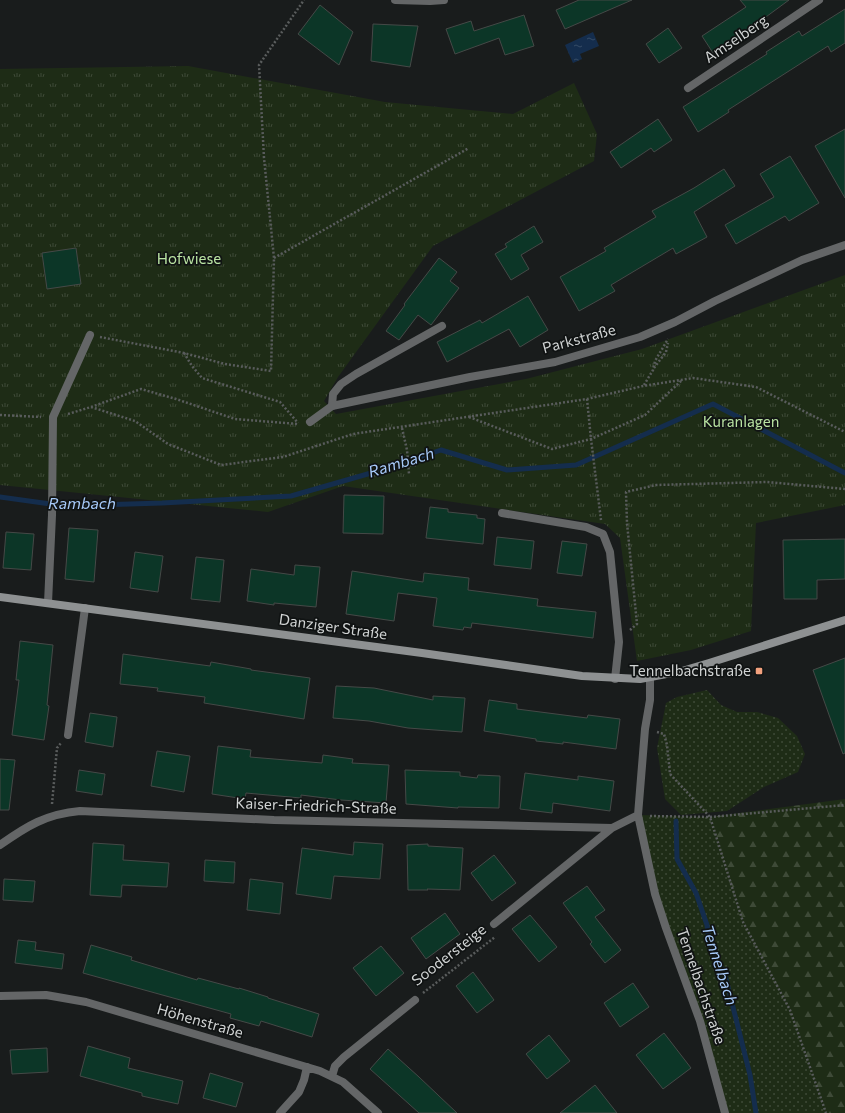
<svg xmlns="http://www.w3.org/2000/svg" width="845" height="1113" font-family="Commissioner,sans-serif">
<defs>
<pattern id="grass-dots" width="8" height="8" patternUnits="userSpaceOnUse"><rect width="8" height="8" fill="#1e2c16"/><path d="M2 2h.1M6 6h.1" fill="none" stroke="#3e4a37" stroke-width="1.8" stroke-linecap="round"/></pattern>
<pattern id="forest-firs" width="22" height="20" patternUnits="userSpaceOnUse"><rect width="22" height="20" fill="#1e2c16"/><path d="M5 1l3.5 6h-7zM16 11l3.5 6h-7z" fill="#3e4a37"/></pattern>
<pattern id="park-tufts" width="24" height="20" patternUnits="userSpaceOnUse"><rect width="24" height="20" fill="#1e2c16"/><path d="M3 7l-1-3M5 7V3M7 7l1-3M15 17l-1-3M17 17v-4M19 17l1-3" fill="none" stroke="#3e4a37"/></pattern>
<pattern id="water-ripples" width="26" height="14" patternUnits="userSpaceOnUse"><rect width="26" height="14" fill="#142d4d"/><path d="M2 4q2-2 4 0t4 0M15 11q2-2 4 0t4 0" fill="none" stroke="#354b66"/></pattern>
</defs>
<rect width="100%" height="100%" fill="#191c1c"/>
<path fill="url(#grass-dots)" d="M707,690L721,705L737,712H757L778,718L797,736L805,754L798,772L764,787L727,811L681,815L665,799L657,748L666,703L677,697Z
M638,815L710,817L743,922L790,1010L826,1113H725L716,1078L666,928Z"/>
<path fill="url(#forest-firs)" d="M845,799V1113H826L790,1010L743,922L710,817Z"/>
<path fill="url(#park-tufts)" d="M188,66L385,102L513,114L574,83L597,134L594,161L433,246L338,377L324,401L336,414L526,379L642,349L845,275V505L756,523L751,631L691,650L637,661L620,538L605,524L343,486L268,512L0,485V69Z"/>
<path fill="url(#water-ripples)" d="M593,32L599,46L580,54L582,59L573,63L565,45Z"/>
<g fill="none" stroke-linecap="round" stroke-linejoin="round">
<path stroke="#142d4d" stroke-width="5" d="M0,497L65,506L162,503L291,496L385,469L441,450L507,470L576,465L713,404L845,473
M676,821L677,859L696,893L707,925L709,942L725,975L750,1075L756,1113"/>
</g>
<path fill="#0c3627" stroke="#454947" d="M579,0H632L565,29L556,10Z
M740,0H789L740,36L713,53L702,36L746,7Z
M320,5L353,32L339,65L298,34Z
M845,9V43L831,52L828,46L728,110L729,112L698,132L683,107L767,54L766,52L799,31L802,36Z
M524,15L534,46L505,55L499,38L455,54L446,29L471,21L474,31Z
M373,24L418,26L410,67L371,61Z
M668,28L682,48L659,63L646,44Z
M658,119L672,140L654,152L651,148L621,168L610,152Z
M845,129V198L815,146Z
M790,156L819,203L789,221L785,216L736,244L725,225L774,197L760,174Z
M724,169L735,186L694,212L707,237L676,254L673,248L611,285L615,291L579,311L560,277L606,251L604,248L656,217L652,211L694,188Z
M534,226L543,242L521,255L529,269L511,280L495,254L507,247L505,244Z
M76,248L81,284L47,289L42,253Z
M439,258L457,272L450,281L459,288L431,325L418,315L399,340L386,331L405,305L404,304Z
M528,296L548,330L520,347L509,329L447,362L437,342L480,320L482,323Z
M344,495L384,496L383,534L343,533Z
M430,507L448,509V512L477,515V518L485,519L483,544L426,538Z
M69,528L98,530L94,582L65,579Z
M6,532L34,534L31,570L3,568Z
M497,537L534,541L531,569L494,565Z
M845,539V579L817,580V599H784L783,540Z
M562,541L587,544L582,576L557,573Z
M135,552L163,556L158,592L130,588Z
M196,557L224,560L220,602L191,599Z
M295,565L320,567L316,607L274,603V605L247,601L251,569L294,575Z
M352,571L423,582L424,573L469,578L468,590L538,599L537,606L596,612L593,638L472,623L471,628L464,627L463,630L433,626L437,598L398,593L394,621L346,614Z
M20,641L53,645L47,705L49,706L44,740L12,735L19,680H16Z
M123,654L210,666L211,662L251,669V670L310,678L304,719L204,703L205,697L157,691L158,688L120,684Z
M845,658V753L843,754L813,670Z
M336,686L374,688L433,700V696L465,698L462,732L408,728L369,721L333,718Z
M489,700L517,704V709L587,718L588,715L620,719L616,749L563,742V744L536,741V739L484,731Z
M90,713L117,717L113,747L85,742Z
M218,746L251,750L250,757L322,763L323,755L353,759L352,763L389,765L386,803L341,800L301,795V798L246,793L245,799L212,794Z
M157,751L190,756L184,792L151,786Z
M0,759L15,760L9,810H0Z
M79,770L105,774L102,795L76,791Z
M405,770L460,772V776L477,778L478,775L500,776L499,808L458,807V808L406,804Z
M525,773L578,780V776L614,781L610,811L553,803L552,813L520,809Z
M354,842L383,844L380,879L334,876L331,899L296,894L302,848L353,855Z
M93,843L124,845L123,860L169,863L167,887L122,885L121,897L90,895Z
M428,844V846L463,848L460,890L427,889L428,890H408L407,845Z
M494,855L516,883L492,901L471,873Z
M205,860L235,862L234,883L204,881Z
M4,879L35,881L33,902L3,900Z
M250,879L283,883L280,914L247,910Z
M587,886L605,910L595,917L621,950L605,963L590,944L592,942L563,903Z
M445,913L460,934L426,959L411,938Z
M530,915L557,947L539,962L512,929Z
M18,940L36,942L35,950L64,954L62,969L15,963Z
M91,945L132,957L131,960L197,980L198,978L239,989V988L268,997V998L319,1014L312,1037L261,1021L259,1026L230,1018L231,1014L83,973Z
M381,946L404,973L376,996L353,968Z
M473,972L494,1000L477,1013L456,986Z
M633,983L649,1007L620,1027L604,1003Z
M664,1033L691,1068L663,1089L636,1055Z
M549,1035L570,1061L547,1079L526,1054Z
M88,1046L130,1058L128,1068L183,1081L178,1104L142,1096V1093L80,1076Z
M47,1048L48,1072L12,1074L10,1050Z
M388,1049L419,1077L457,1113H419L370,1069Z
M210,1073L243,1083L236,1107L203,1098Z
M595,1085L617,1113H560Z"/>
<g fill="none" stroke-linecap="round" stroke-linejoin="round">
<path stroke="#595c5c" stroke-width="2.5" stroke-dasharray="2 2" stroke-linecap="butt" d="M274,258L469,148
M100,337L184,353L225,364L271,371L274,258L264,158L259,65L304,0
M184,353L192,366L202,378L280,402L298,423
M654,368L666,352L668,343
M644,385L653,370L655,361L668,339
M587,399L591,439L601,520
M91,407L141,389L176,399L235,419L298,424
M68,414L91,407L135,421L168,444L221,465L283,457L353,434L587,399L643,386L693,378L756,387L845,432
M0,415L41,417
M469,417L552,449L591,439L645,415L682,380
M402,428L407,450L409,474
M630,630L637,624L627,523L626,492L656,485L767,482L845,489
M657,732L664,734L667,745L670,774L710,817L743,922L790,1010L826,1113
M52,804L57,748L61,743
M650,816L710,817L845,805
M423,993L495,937"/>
<path stroke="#646667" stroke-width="8" d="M332,406L333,394L341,384L356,374L442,326
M68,735L85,608"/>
<path stroke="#646667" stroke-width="8" d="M395,0L430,1L444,0
M688,88L819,0
M310,422L332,406L470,377L555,362L640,337L675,322L715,301L802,260L845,245
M502,513L586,527L603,534L610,552L619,642L615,679
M48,603L52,515L53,417L90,335
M650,678V700L645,729L638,815L655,894L666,928L700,1021L725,1113
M0,845C27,826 46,814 80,811L274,820L612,828L638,815
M494,924L612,828
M0,996L46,995L86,1002L320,1071L343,1082L378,1113
M332,1076L335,1066L344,1057L415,1000
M280,1113L299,1092L304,1080L307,1067"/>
<path stroke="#8e9192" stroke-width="8" d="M0,597L422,653L582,676L640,679L682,671L709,663L845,620"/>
</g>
<rect fill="#f2a17e" stroke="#101313" stroke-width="1.5" x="755" y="667" width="8" height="8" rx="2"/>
<g text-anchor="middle" stroke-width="3.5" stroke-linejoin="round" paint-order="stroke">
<g font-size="15" fill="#d1d4d4" stroke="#101313">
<text transform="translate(736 39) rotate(-34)" y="5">Amselberg</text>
<text transform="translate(579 339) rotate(-15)" y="5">Parkstraße</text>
<text transform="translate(333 627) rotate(8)" y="5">Danziger Straße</text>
<text transform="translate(316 806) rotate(2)" y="5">Kaiser-Friedrich-Straße</text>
<text transform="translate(449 955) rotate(-38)" y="5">Soodersteige</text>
<text transform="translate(701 986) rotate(71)" y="5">Tennelbachstraße</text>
<text transform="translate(200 1021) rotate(16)" y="5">Höhenstraße</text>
</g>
<g font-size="15" fill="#b9e3a2" stroke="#101313">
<text x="189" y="264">Hofwiese</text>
<text x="741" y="427">Kuranlagen</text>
</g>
<g font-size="15" fill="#d1d4d4" stroke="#101313" text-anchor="end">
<text x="751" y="676">Tennelbachstraße</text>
</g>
<g font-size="16" font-style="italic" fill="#a6c9f8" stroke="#101313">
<text transform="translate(401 462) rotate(-17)" y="6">Rambach</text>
<text x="82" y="509">Rambach</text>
<text transform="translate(720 965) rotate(72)" y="6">Tennelbach</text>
</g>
</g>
</svg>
